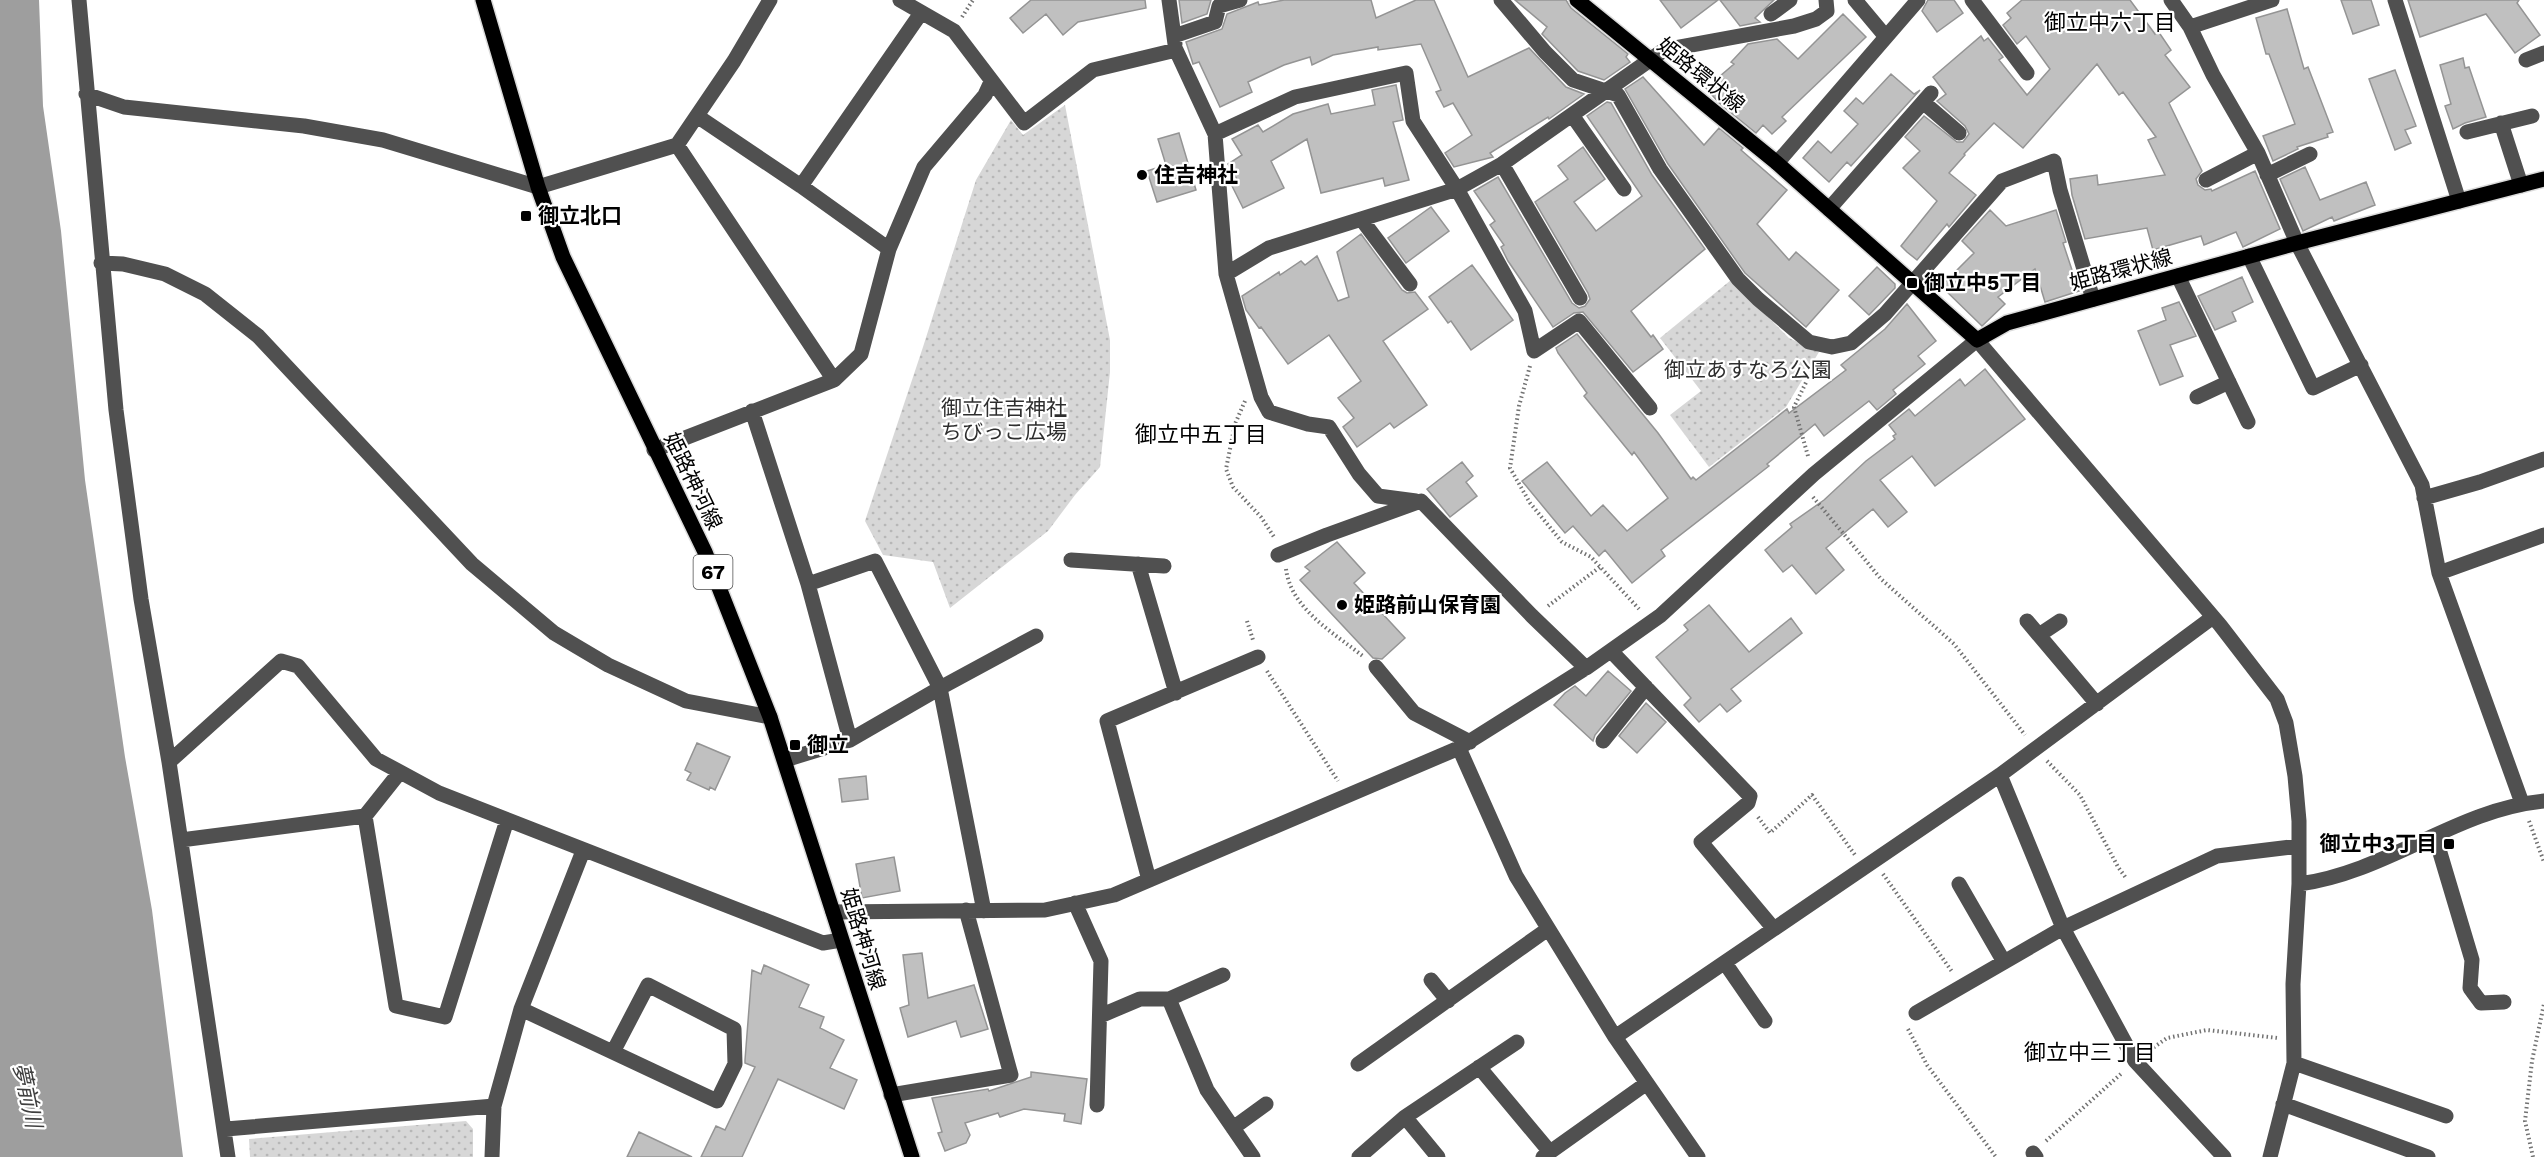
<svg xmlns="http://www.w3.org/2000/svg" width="2544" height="1157" font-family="'Work Sans','Noto Sans JP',sans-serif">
<defs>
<pattern id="park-dots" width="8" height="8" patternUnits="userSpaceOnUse" patternTransform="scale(1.5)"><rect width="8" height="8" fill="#d7d7d7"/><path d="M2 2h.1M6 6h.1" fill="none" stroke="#b7b7b7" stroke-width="1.8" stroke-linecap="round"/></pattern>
</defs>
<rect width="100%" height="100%" fill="#fff"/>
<path fill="url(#park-dots)" d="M1065,105L1110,340V372L1100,467L1075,495L1048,531L950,608L933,562L883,555L865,521L923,347L976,180L1011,120L1023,135Z
M1731,280L1789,338L1819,352L1786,407L1709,467L1670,415L1701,391L1660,338Z
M466,1121L473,1129V1157H250L249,1139Z"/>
<path fill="#9e9e9e" d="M0,0H39L43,106L61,231L85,480L125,757L152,910L183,1157H0Z"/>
<path fill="#c0c0c0" stroke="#949494" stroke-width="1.5" d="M1031,0H1145L1146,8L1078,22L1063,35L1046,14L1023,33L1010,18Z
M1179,0H1211L1207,14L1182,23Z
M1284,0H1371L1376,18L1416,0H1434L1468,77L1529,48L1566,87L1584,94L1549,119L1548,117L1490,153L1493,157L1454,167L1445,153L1472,135L1453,103L1444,107L1436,92L1441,90L1421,44L1378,50V47L1333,55L1312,65L1310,57L1284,65L1248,82L1252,92L1220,107L1199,62L1193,64L1186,42L1222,29L1227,14L1258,2L1259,5Z
M1515,0H1566L1571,8L1628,54L1626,57L1630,62L1604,80L1578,71L1542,34L1547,27Z
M1660,0H1718L1681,28Z
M1720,0H1774L1755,18L1760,22L1740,26Z
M1928,0H1954L1963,13L1937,32L1922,11Z
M2022,0H2130L2155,34L2158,31L2171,50L2165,55L2190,87L2169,103L2202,171L2196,179L2198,185L2205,190L2211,189L2212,191L2255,171L2280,229L2243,247L2236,232L2204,245L2201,236L2153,250L2147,228L2085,239L2072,195L2070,179L2097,175L2098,185L2165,175L2148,140L2156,137L2123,92L2119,95L2097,64L2023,148L1994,123L1964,154L1965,155L1949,173L1976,195L1949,227L1947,224L1917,260L1907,252L1901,246L1937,201L1903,168L1920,151L1905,137L1924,116L1957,142H1963L1969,134L1965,126L1937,101L1946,94L1933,77L1981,36L1984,41L1988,38L2003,57L1999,60L2027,95L2050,69L2026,36L2017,44L2003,25L2011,18L2007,13Z
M2341,0H2371L2379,25L2353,34Z
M2408,0H2519L2517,3L2540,35L2515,53L2486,14L2420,37Z
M2287,9L2304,69L2308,67L2333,132L2327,134L2328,137L2297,147L2298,149L2273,161L2263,136L2295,124L2269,54H2266L2256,18Z
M1843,14L1866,37L1782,117L1786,121L1772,134L1763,125L1756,133L1719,103L1706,88L1734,64L1731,62L1748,44L1777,39L1798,59Z
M2463,58L2465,68L2469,67L2486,117L2465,123L2453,129L2445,106L2451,104L2440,65Z
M2395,70L2416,126L2405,130L2411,143L2395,150L2369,79Z
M1891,74L1914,94L1920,90L1851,166L1847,162L1829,182L1803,158L1818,141L1831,153L1858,124L1844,111L1856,98L1863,104Z
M1643,77L1704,145L1719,128L1743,148L1741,150L1787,190L1757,224L1789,260L1796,252L1839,290L1806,327L1745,273L1668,164L1625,89Z
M1396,85L1403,120L1393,122L1409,180L1385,186L1383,178L1321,193L1307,139L1271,161L1284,188L1243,208L1231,184L1238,181L1228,164L1242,155L1232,139L1258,125L1263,132L1293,114L1328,104L1331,114L1375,105L1372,90Z
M1607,102L1611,103L1652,175L1705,249L1631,311L1651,337L1653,335L1663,349L1633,372L1583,312L1574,313L1553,327L1508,261L1501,247L1504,245L1490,225L1495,221L1474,191L1498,177L1572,303L1579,308L1585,306L1590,299L1588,293L1535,202L1568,179L1558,166L1583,147L1605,179L1574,202L1596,231L1642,196L1587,116Z
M1179,133L1196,190L1157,202L1147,171L1166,165L1158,139Z
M2305,167L2320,200L2366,182L2375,205L2334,221L2332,217L2303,231L2280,179Z
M1431,207L1449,231L1406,263L1388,238Z
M1990,210L2006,226L2056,210L2066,242L2063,243L2079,291L2045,302L2035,269L1998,297L2005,304L1982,326L1941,286L1974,253L1962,241Z
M1361,234L1402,290L1407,293L1415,292L1428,309L1383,341L1427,405L1394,428L1390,423L1357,447L1343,427L1354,418L1338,398L1361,381L1329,335L1288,364L1261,327L1259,328L1246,310L1242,296L1279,272L1280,275L1301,261L1305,265L1317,256L1338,301L1349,297L1337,252Z
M1472,265L1513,320L1471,350L1451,321L1448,323L1429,297Z
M1877,267L1895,284V288L1869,315L1849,296Z
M2242,277L2253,302L2232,312L2236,321L2215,330L2198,296Z
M2179,302L2196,336L2170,345L2183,376L2160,385L2138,331L2166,320L2162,308Z
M1907,304L1936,341L1918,356L1925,364L1893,390L1896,394L1877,410L1869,401L1824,436L1815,424L1767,464L1769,466L1661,550L1665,556L1632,583L1605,550L1599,556L1573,526L1565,533L1522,481L1547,462L1591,516L1603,505L1627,531L1668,498L1634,452L1632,455L1584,396L1587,393L1558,353L1556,348L1577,334L1658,433L1691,479L1693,477L1696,480L1787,409L1789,413L1846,370L1841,365L1885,329Z
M1985,369L2025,419L1935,486L1912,456L1880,480L1907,512L1888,527L1873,509L1826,548L1844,570L1816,594L1792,565L1783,572L1765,550L1792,527L1790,524L1824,500L1866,461L1895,439L1893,436L1896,434L1889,425L1909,409L1915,416L1960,379L1965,386Z
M1462,462L1473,476L1466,482L1477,496L1450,517L1427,489Z
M1337,542L1365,573L1354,583L1405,638L1382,659L1373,658L1300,580L1310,571L1305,567Z
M1709,605L1749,652L1791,618L1802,633L1731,689L1741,701L1727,712L1720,704L1699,722L1684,705L1691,698L1656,657L1688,630L1684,625Z
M1608,671L1631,691L1595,735L1593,741L1554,705L1565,693L1575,686L1586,696Z
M1646,703L1666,722L1637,753L1619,736Z
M697,743L730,757L715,790L710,787L709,790L687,780L691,773L685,770Z
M866,776L868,799L842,802L839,779Z
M894,857L900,891L862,898L856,864Z
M922,953L928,998L974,985L988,1029L961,1037L956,1021L908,1037L900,1008L909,1005L903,955Z
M764,965L809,985L799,1007L824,1017L820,1028L844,1040L830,1068L857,1080L844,1109L778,1079L742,1157H701L716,1126L725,1130L755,1067L745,1063V1060L752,970L761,974Z
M1031,1072L1087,1079L1081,1124L1064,1121L1065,1114L1024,1109L1000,1117L998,1113L965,1123L970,1135L966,1143L945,1151L938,1133L942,1132L932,1098L988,1089L989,1091L1031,1077Z
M639,1132L692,1157H627Z"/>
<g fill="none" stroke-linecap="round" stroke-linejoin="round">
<defs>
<path id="major" d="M483,0L538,187L563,257L705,552L770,717L912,1157
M1577,0L1777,163L1977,340L2007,323L2297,243L2544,179"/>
</defs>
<use href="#major" stroke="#dbdbdb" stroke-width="18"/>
<path stroke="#727272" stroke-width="4" stroke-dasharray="1.5 3" stroke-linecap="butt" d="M962,17L973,0
M1530,366L1519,406L1510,468L1530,503L1562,542L1591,557L1639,609
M1245,401L1235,424L1226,469L1233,487L1261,517L1274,537
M1808,456L1794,407L1816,362
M1813,497L1881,579L1954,644L2025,735
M1286,569C1291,609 1334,633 1364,657
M1548,606L1600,567
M1247,621L1253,640
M1267,671L1338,781
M2047,761L2080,795L2118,867L2126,878
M1758,817L1770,833L1812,795L1855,855
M2529,821L2544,862
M1883,874L1953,973
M1908,1029L1927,1065L1996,1157
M2150,1050L2167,1038L2207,1030L2278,1038
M2046,1141L2123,1072
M2533,1157L2525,1121L2532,1061L2544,1004"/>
<path stroke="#505050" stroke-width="15" d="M79,0L116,410L141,599L169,762L228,1157
M900,0L954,31L1024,123L1093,70L1176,50L1215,134L1226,274L1269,248L1457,189L1502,164L1664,50L1794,26L1816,19L1827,11L1826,0
M1169,0L1175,44
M1501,0L1545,52L1573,80L1618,95L1660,169L1738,279L1758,299L1809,342L1832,347L1851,343L1885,314L2002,181L2054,161L2060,190L2093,299
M1855,0L1886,37
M1972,0L2027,73
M2171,0L2190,27L2213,75L2258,153L2297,243L2422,485L2439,573L2544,535
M2395,0L2459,201
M1771,14L1790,0
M2190,27L2272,0
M1174,36L1215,22L1219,6L1240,0
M2526,60L2544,53
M86,94L124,107L304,126L383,140L538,187L677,145L734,61L770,0
M1923,102L1959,133
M1572,115L1624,189
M697,116L801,186L921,13
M2501,123L2521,185
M2467,132L2532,116
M1215,134L1295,97L1406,73L1413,121L1457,189L1525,311L1534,351L1579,321L1650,408
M1777,163L1918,0
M1502,164L1580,298
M2267,175L2310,154
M2206,180L2258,153
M801,186L889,249
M1829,209L1931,93
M1362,220L1410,284
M2249,256L2313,388L2361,365
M101,263L123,264L165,274L205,294L258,336L472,564L554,633L608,665L686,701L770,717
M1226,274L1261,397L1269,412L1308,424L1329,427L1359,474L1378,496L1416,501
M2178,276L2248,422
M834,380L861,354L889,249L924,167L985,95L991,82
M2197,397L2229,382
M752,411L808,584L850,740
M654,450L834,380L677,145
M2424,498L2480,482L2544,459
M1278,555L1327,535L1421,501L1532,616L1586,668
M1071,560L1164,566
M1138,564L1176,693
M2439,573L2522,803
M808,584L875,561L940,688L1036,636
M2027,621L2097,704
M2039,635L2060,621
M1611,651L1750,796L1748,803L1701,842L1774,929
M1376,667L1414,713L1470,742
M1603,741L1646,687
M1459,748L1516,876L1615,1037L1698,1157
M785,760L850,740L940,688L984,911
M169,762L281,661L298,666L376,759L439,793L823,943L841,940
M2000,775L2063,928L2135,1061L2224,1157
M365,816L396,1006L445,1017L507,820
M2435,836L2472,960L2470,988L2481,1003L2504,1002
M181,840L365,816L400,772
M1149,880L1107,721L1258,657
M1959,884L2004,962
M1075,903L1101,961L1097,1105
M833,912L1045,910L1114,895L1459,748L1586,668L1661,615L1814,474L1977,340L2220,625L2277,699L2286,723L2295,776L2299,821V884C2388,872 2457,809 2544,801
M1725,963L1765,1021
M1431,980L1448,1001
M1169,999L1207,1090L1253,1157
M521,1009L717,1101L735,1064L734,1029L648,985L613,1052
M1916,1013L2063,928L2217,856L2299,846
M1100,1016L1140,999H1169L1223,975
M1615,1037L2000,775L2213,617
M2294,1063L2446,1116
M1358,1064L1548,929
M1479,1067L1550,1152
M891,1095L1011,1075L966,910
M2283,1104L2428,1157
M1405,1117L1517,1042
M1233,1128L1266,1104
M226,1129L494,1106
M2033,1153L2036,1157
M492,1157L494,1106L521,1009L583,851
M1359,1157L1405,1117L1438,1157
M1543,1157L1647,1083
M2270,1157L2294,1063L2293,984L2299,884"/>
<use href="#major" stroke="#000" stroke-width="15"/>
</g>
<g fill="#000" stroke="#fff" stroke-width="2">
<circle cx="1142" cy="175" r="6"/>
<rect x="520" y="210" width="12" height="12" rx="3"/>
<rect x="1906" y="277" width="12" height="12" rx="3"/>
<circle cx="1342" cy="605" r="6"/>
<rect x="789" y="739" width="12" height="12" rx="3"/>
<rect x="2443" y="838" width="12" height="12" rx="3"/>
</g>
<g text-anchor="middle" stroke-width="4.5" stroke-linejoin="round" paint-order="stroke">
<rect fill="#fff" stroke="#4c4c4c" stroke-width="1.5" x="693.5" y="555" width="39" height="34" rx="4.5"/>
<g font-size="20" font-weight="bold" fill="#000">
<text x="713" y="579">67</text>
</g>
<g font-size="21" fill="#000" stroke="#fff">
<text transform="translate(1701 75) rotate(39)" y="7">姫路環状線</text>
<text transform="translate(2121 270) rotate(-15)" y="7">姫路環状線</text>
<text transform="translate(693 481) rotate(64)" y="7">姫路神河線</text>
<text transform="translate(863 939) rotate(73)" y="7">姫路神河線</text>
</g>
<g font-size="21" font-weight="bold" fill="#000" stroke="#fff" text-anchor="start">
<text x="1154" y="182">住吉神社</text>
<text x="538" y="223">御立北口</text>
<text x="1924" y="290">御立中5丁目</text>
<text x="1354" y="612">姫路前山保育園</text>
<text x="807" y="752">御立</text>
<text x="2437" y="851" text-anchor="end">御立中3丁目</text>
</g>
<g font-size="21" fill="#2e2e2e" stroke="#fff">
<text x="1748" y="377">御立あすなろ公園</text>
<text x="1004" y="415">御立住吉神社<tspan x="1004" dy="24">ちびっこ広場</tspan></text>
</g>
<g font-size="22" fill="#000" stroke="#fff">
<text x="2110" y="30">御立中六丁目</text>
<text x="1201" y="442">御立中五丁目</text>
<text x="2090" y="1060">御立中三丁目</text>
</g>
<g font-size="22" font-style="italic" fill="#3f3f3f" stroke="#fff">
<text transform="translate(28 1095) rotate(78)" y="8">夢前川</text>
</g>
</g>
</svg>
